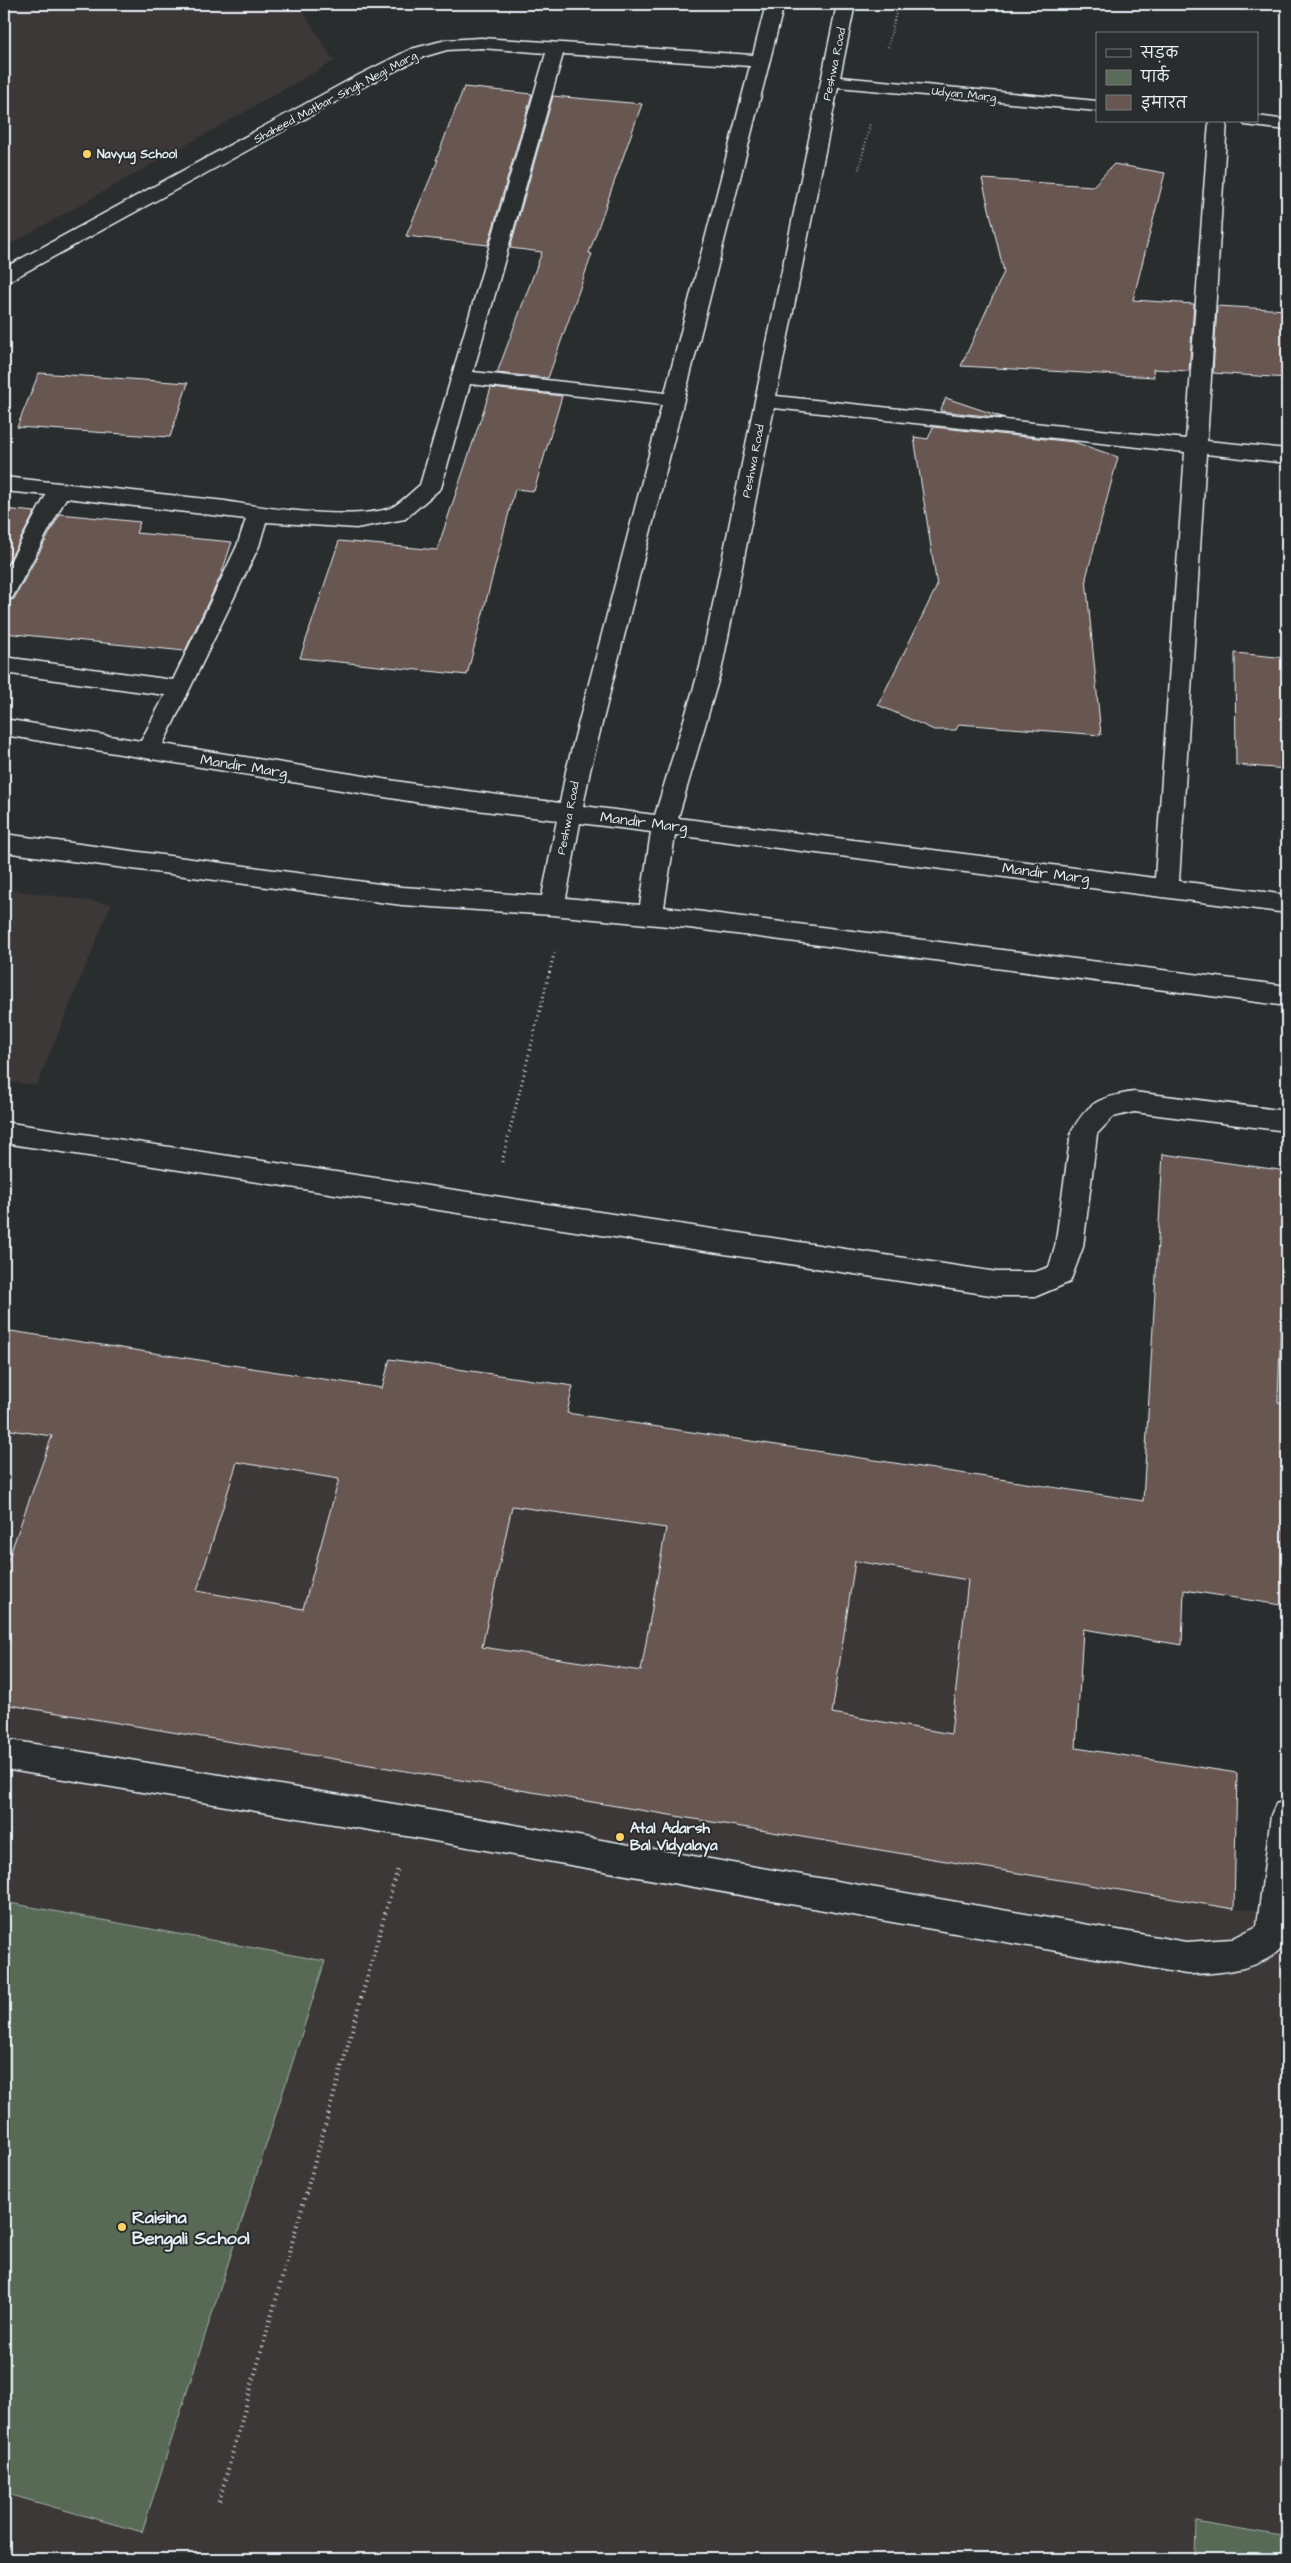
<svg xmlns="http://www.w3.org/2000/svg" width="1291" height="2563" font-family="'Architects Daughter','Playpen Sans Deva',sans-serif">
<rect width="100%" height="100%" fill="#2a2d2e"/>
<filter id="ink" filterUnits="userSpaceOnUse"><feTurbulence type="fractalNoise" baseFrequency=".02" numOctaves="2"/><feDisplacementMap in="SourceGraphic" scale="10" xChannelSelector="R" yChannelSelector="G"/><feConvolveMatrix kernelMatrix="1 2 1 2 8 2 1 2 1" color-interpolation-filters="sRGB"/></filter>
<g filter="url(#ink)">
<path fill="#3c3938" d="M4,4H298L334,61L4,248Z
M4,889L111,904L37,1085L4,1081Z
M1163,1154L1287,1171V1606L1184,1590L1182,1645L1084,1630L1076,1748L1237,1773L1234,1909L1287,1911V2559H4V1330L381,1388L390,1359L573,1386L567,1413L1142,1501Z"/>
<path fill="#586b56" stroke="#a0aea7" d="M4,1902L325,1961L142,2532L4,2493Z
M1196,2522L1287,2538V2559H1195Z"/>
<path fill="#675651" stroke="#e8f1f8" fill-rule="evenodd" d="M464,87L532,94L488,245L406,236L438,160H436Z
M553,96L642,104L589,253L592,254L548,378L497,373L542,252L510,248Z
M1114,164L1165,173L1133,300L1194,304L1189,371L1153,369L1154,377L961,366L1004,272L982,179L1093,186Z
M1217,306L1287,310V378L1213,373Z
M39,373L188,383L170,437L17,427Z
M491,388L562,396L534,491L515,489L467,675L300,658L339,541L437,550Z
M946,398L1005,418L940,411Z
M933,427L1074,442L1118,457L1086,578L1101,735L959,724L956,730H934L878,705L937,586L914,437L928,439Z
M4,509L35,512L4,570Z
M60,514L140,522L136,533L232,542L221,575L185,651L4,633V602L14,599Z
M1235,653L1287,658V769L1236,765Z
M1163,1154L1287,1171V1265H1283L1278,1402L1287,1404V1606L1184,1590L1182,1645L1083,1629L1076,1748L1237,1773L1234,1909L4,1704V1571L52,1436L4,1429V1330L382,1388L390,1359L573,1386L567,1413L1143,1501ZM237,1462L339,1479L303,1609L197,1591ZM512,1506L666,1528L641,1671L482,1647ZM855,1561L968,1580L951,1734L832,1713Z"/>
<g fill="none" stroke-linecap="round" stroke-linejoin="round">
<defs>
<path id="minor" d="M766,4H784L590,771L583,806L655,815L700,667L837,4H855L840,77L1097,101V111L838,87L776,396L1186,439L1209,121H1227L1207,441L1287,449V463L1206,454L1179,881L1287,895V913L675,835L664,907L1287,986V1006L689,928L552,915L402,905L4,852V834L402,887L542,896L557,820L421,803L4,735V719L141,741L165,695L4,673V657L173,680L237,546L246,519L66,498L15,593L12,598L4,600V573L46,495L4,491V477L225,501C263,508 355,521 390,508C400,504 411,492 420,485L546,53L481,48L447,50L423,57L363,87L11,280L4,282V268L351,79L411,49L446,40L481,38L753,55ZM563,54L750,66L665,393L473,372ZM470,384L662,405L566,771L560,803L421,785L163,744L259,546L266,522L356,528L405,519L441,488ZM774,408L1185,452L1155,878L678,818L722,667ZM580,823L651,832L640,905L566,898Z
M1257,116L1287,120V130L1245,125L1242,121H1257Z
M1134,1092L1287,1111V1131L1134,1112L1113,1117L1097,1134L1083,1247L1070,1282L1037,1296H997L4,1143V1122L997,1272H1035L1049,1267L1055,1247L1071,1133C1087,1102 1100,1097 1134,1092Z
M4,1739L412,1807L1186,1942L1232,1939L1257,1926L1271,1815L1276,1804L1287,1800V1938C1274,1970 1217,1974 1186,1974L412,1837L4,1769Z"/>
</defs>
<use href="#minor" stroke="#e8f1f8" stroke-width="3"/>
<path stroke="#e8f1f8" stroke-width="2.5" stroke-dasharray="0.5 2.5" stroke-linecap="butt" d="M888,47L898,4
M859,169L870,124"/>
<path stroke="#e8f1f8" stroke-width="3" stroke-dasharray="1 4" stroke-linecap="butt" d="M502,1162L555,950"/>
<path stroke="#e8f1f8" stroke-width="4" stroke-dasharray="1 4.5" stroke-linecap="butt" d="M219,2501L398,1868"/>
<use href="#minor" fill="#2a2d2e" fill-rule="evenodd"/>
</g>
</g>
<g fill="#ffd166" stroke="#2a2d2e" stroke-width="2">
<circle cx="87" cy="154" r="5"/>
<circle cx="620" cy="1837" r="5"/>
<circle cx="122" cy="2227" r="5"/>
</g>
<g text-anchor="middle" stroke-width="4" stroke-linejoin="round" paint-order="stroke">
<g font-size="12" fill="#e8f1f8" stroke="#2a2d2e">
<text transform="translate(834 64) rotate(-78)" y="4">Peshwa Road</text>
<text transform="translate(964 94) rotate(6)" y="4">Udyan Marg</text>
<text transform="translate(335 97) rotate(-28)" y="4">Shaheed Matbar Singh Negi Marg</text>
<text transform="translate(753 461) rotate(-79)" y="4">Peshwa Road</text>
<text transform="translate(568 818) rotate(-79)" y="4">Peshwa Road</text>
</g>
<g font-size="12" font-weight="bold" fill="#e8f1f8" stroke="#2a2d2e" text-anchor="start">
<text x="97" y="158">Navyug School</text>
</g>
<g font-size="15" fill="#e8f1f8" stroke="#2a2d2e">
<text transform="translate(244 766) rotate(9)" y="5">Mandir Marg</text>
<text transform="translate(644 822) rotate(7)" y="5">Mandir Marg</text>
<text transform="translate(1046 873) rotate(7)" y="5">Mandir Marg</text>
</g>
<g font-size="15" font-weight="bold" fill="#e8f1f8" stroke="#2a2d2e" text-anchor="start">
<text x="630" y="1833">Atal Adarsh<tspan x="630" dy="17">Bal Vidyalaya</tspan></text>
</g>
<g font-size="18" font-weight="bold" fill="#e8f1f8" stroke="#2a2d2e" text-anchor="start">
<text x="132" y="2223">Raisina<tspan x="132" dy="21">Bengali School</tspan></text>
</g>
</g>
<rect width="1291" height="2563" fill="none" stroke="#2a2d2e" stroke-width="20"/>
<rect x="10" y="10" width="1271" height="2543" fill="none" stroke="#e8f1f8" stroke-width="2" filter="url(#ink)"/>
<rect x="1096" y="32" width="162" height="90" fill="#2a2d2e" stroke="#767b7f"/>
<rect x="1106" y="49" width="25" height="8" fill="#2a2d2e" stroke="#767b7f"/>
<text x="1141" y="58" font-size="15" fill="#e8f1f8">सड़क</text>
<rect x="1106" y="70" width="25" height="15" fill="#586b56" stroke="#767b7f"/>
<text x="1141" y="82" font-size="15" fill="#e8f1f8">पार्क</text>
<rect x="1106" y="95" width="25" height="15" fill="#675651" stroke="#767b7f"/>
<text x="1141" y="108" font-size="15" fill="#e8f1f8">इमारत</text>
</svg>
